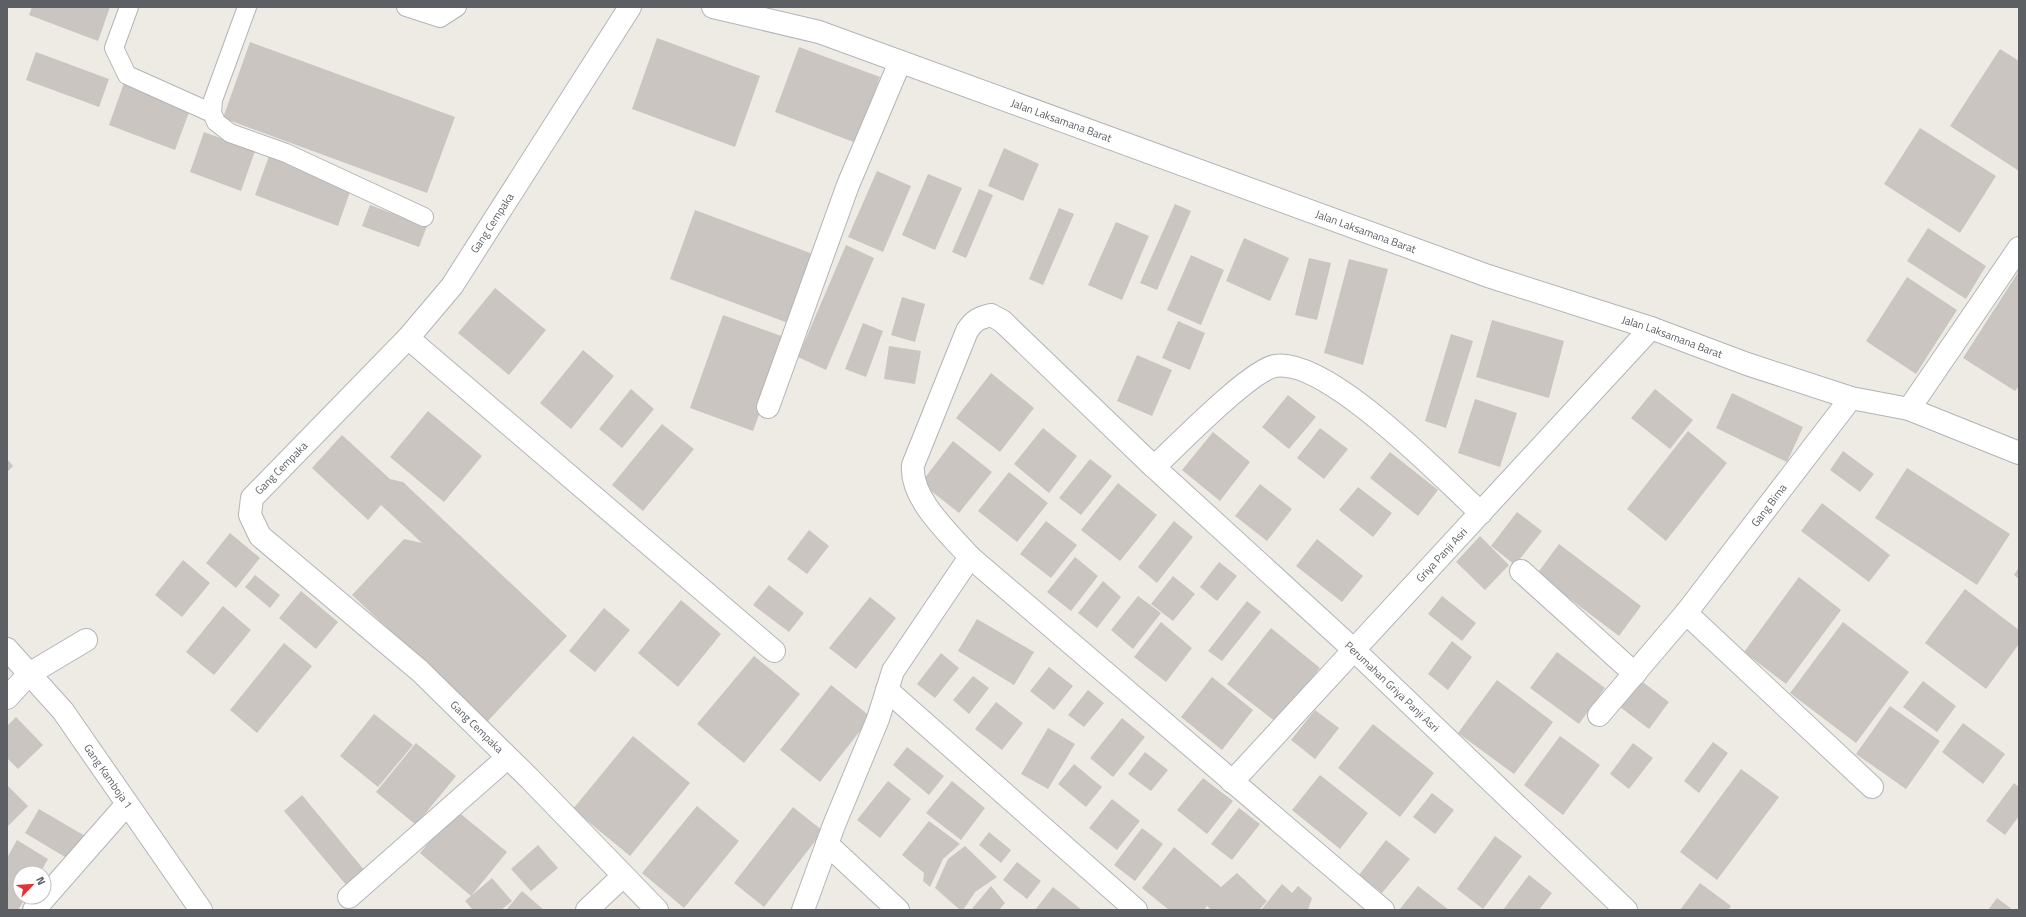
<svg xmlns="http://www.w3.org/2000/svg" width="2026" height="917" font-family="'Titillium Web',sans-serif">
<rect width="100%" height="100%" fill="#eeebe4"/>
<path fill="#cac5c1" d="M32,7H110L98,41L29,15Z
M657,38L760,76L735,147L632,109Z
M250,42L455,117L427,193L223,118Z
M799,47L880,77L856,143L775,112Z
M2000,49L2019,61V171L1950,126Z
M36,52L109,79L99,107L26,80Z
M124,83L191,107L175,150L109,125Z
M1920,128L1996,176L1960,233L1884,184Z
M204,132L255,151L241,191L190,172Z
M1004,148L1039,164L1023,201L988,186Z
M269,156L352,186L338,226L255,195Z
M877,171L911,186L883,252L848,237Z
M928,174L962,188L935,250L902,235Z
M979,189L993,195L966,258L952,252Z
M1175,204L1191,211L1157,290L1140,283Z
M370,205L427,226L419,247L362,226Z
M1059,208L1074,214L1043,285L1029,279Z
M695,210L813,254L788,323L670,279Z
M1116,222L1149,236L1122,300L1088,285Z
M1928,228L1986,266L1966,299L1907,261Z
M1244,238L1289,258L1270,301L1226,281Z
M846,245L874,258L826,370L798,357Z
M1191,255L1224,270L1201,325L1167,310Z
M1309,258L1331,263L1317,320L1295,315Z
M1349,259L1388,269L1363,365L1324,353Z
M2019,271V386L2015,391L1963,358Z
M1907,277L1957,310L1916,374L1866,341Z
M495,288L546,330L509,375L458,333Z
M902,297L925,304L915,342L891,335Z
M723,315L787,338L753,431L690,408Z
M1492,320L1564,341L1549,398L1476,377Z
M1178,321L1205,333L1190,370L1162,358Z
M863,323L883,331L866,377L845,369Z
M1451,334L1473,341L1446,428L1425,421Z
M889,346L921,351L915,384L884,379Z
M583,350L614,376L571,429L540,403Z
M1137,355L1172,370L1152,416L1117,401Z
M991,373L1034,408L1000,452L956,418Z
M631,389L654,409L622,448L599,429Z
M1655,389L1693,420L1670,449L1631,418Z
M1732,393L1803,427L1787,462L1716,428Z
M1288,395L1316,417L1289,449L1262,427Z
M1475,399L1517,413L1500,467L1458,453Z
M428,411L482,456L444,502L390,457Z
M662,424L694,449L643,511L612,485Z
M1043,428L1077,456L1049,493L1014,464Z
M1320,428L1348,449L1324,479L1297,458Z
M1688,431L1727,463L1666,541L1627,509Z
M1213,432L1250,462L1220,501L1182,470Z
M342,435L390,479L403,482L567,636L487,722L352,595L404,539L422,543L381,505L368,520L312,468Z
M953,441L992,472L959,513L921,483Z
M1843,451L1874,474L1860,492L1830,470Z
M1390,452L1438,490L1418,516L1370,478Z
M7,459L13,466L7,472Z
M1090,459L1112,476L1081,515L1059,498Z
M1907,468L2010,534L1977,585L1875,518Z
M1009,472L1048,503L1017,542L978,511Z
M1118,483L1157,515L1120,561L1081,530Z
M1260,484L1292,509L1267,541L1235,516Z
M1358,487L1392,513L1373,537L1339,510Z
M1822,503L1890,555L1869,582L1801,531Z
M1517,512L1542,531L1515,565L1491,546Z
M1046,521L1077,545L1051,578L1020,554Z
M1174,521L1193,537L1157,583L1138,567Z
M809,530L829,546L807,574L787,559Z
M230,533L260,558L236,588L206,563Z
M1480,536L1509,565L1485,590L1456,562Z
M1317,539L1363,576L1342,602L1296,566Z
M1559,544L1641,606L1619,636L1537,574Z
M1075,557L1098,576L1071,611L1047,592Z
M183,560L210,583L182,617L155,595Z
M1219,562L1237,576L1217,601L1200,587Z
M2019,567V579L2014,575Z
M255,575L280,595L270,608L245,587Z
M1173,576L1195,594L1173,621L1151,604Z
M1799,577L1841,610L1786,684L1744,652Z
M1103,581L1121,597L1097,628L1078,613Z
M769,585L804,613L789,632L753,605Z
M1965,589L2019,630V644L1986,689L1925,643Z
M301,591L338,622L316,649L279,618Z
M1138,596L1161,613L1133,649L1111,630Z
M1442,596L1476,623L1462,641L1428,614Z
M870,597L896,618L856,669L829,648Z
M681,600L721,634L678,687L638,653Z
M1247,601L1261,612L1222,661L1208,651Z
M223,606L251,630L214,675L186,652Z
M604,608L630,630L595,672L569,651Z
M977,619L1034,652L1014,685L958,651Z
M1161,622L1192,648L1166,682L1134,657Z
M1843,622L1909,672L1856,743L1790,693Z
M1271,628L1320,668L1277,723L1227,684Z
M1452,641L1472,657L1448,690L1428,674Z
M284,643L312,666L257,733L230,710Z
M1557,652L1605,688L1579,724L1530,688Z
M941,653L959,668L935,698L917,684Z
M754,656L800,694L744,763L697,724Z
M1049,667L1073,686L1054,710L1030,691Z
M973,676L989,688L969,714L953,700Z
M1212,677L1253,710L1222,750L1181,717Z
M1497,680L1553,722L1514,774L1458,733Z
M1640,680L1669,702L1649,729L1620,707Z
M1923,681L1956,706L1937,732L1903,707Z
M831,685L871,717L820,782L780,750Z
M1088,690L1104,703L1084,727L1068,715Z
M996,702L1023,723L1002,750L975,729Z
M1890,706L1940,741L1906,789L1856,754Z
M1315,710L1339,728L1315,759L1291,740Z
M374,714L413,745L378,787L340,756Z
M16,717L43,745L18,769L7,758V726Z
M1122,718L1145,737L1113,777L1090,758Z
M1963,723L2005,754L1983,784L1942,752Z
M1373,724L1434,773L1400,817L1338,768Z
M1048,728L1075,744L1048,789L1021,774Z
M633,736L690,783L630,856L573,809Z
M1560,736L1600,765L1563,815L1524,785Z
M1713,742L1728,753L1699,793L1684,781Z
M416,743L456,776L416,825L376,792Z
M1633,743L1653,758L1629,789L1610,774Z
M907,747L944,776L929,795L893,765Z
M1145,752L1168,770L1151,791L1128,774Z
M1074,764L1102,787L1086,807L1058,784Z
M1741,769L1779,797L1717,880L1680,852Z
M1320,775L1368,813L1340,849L1292,810Z
M1203,778L1233,801L1207,834L1177,810Z
M888,781L911,799L880,838L857,820Z
M952,781L985,808L961,840L926,813Z
M2014,783L2019,787V816L2005,835L1986,821Z
M7,785L28,806L8,826L7,824Z
M1432,793L1454,810L1435,834L1413,817Z
M302,795L365,871L347,886L284,811Z
M1112,799L1140,821L1117,850L1089,828Z
M697,806L739,841L684,908L642,873Z
M793,807L823,831L764,907L734,883Z
M1239,808L1260,824L1232,860L1211,844Z
M39,809L85,836L70,860L25,833Z
M456,810L507,852L471,896L420,853Z
M929,821L960,844L943,859L930,887L923,881L924,873L902,855Z
M1142,828L1163,844L1135,881L1114,865Z
M989,832L1011,850L1001,863L979,845Z
M1495,836L1522,856L1483,909L1457,889Z
M17,840L48,859L40,873H20V897H26L18,910H7V858Z
M1386,840L1410,859L1382,893L1359,875Z
M538,845L558,868L531,891L511,869Z
M965,846L997,877L975,892L963,910H960L935,888L948,859Z
M1174,847L1221,887L1237,873L1267,901L1259,910H1211L1207,906L1204,910H1169L1142,888Z
M1017,862L1041,881L1027,899L1003,880Z
M1529,875L1552,893L1539,910H1503Z
M492,878L512,901L501,910H473L465,901Z
M1700,883L1731,906L1728,910H1680Z
M1282,884L1292,893L1298,886L1312,898L1308,910H1261Z
M991,886L1005,903L999,910H971Z
M1418,886L1449,910L1400,909Z
M1053,887L1082,910H1035Z
M522,891L544,910H506Z
M1997,898L2013,910H1988Z"/>
<g fill="none" stroke-linecap="round" stroke-linejoin="round">
<defs>
<path id="service" d="M129,7L114,48L127,75L212,113
M247,7L213,100L212,113L216,122L230,133L286,153L424,217
M406,7L440,18L457,7"/>
<g id="minor">
<path id="s1" d="M630,7L452,286L408,338L252,498L250,515L260,536L420,671L530,779L657,910"/>
<path d="M408,338L774,651"/>
<path d="M768,407L848,185L900,62"/>
<path d="M1909,409L2019,248"/>
<path d="M1154,467C1177,446 1249,371 1275,366C1327,357 1443,478 1481,513"/>
<path d="M1521,571L1635,674"/>
<path d="M1686,613L1872,787"/>
<path id="s2" d="M7,649L63,711L201,910"/>
<path d="M887,690L1136,910"/>
<path d="M7,698L29,674L86,640"/>
<path id="s3" d="M1599,715L1686,613L1851,398"/>
<path id="s4" d="M1232,782L1651,328"/>
<path d="M827,844L898,910"/>
<path d="M349,897L507,758"/>
<path d="M34,910L127,804"/>
<path d="M587,910L623,876"/>
<path d="M803,910L834,825L878,719L893,671L970,557"/>
<path id="s5" d="M1383,910L970,557C949,533 910,499 913,465L967,331C974,320 979,318 991,315L1002,321L1154,467L1354,650L1626,910"/>
</g>
<g id="secondary">
<path id="s6" d="M713,7L819,32L1488,276L1651,328L1747,364L1851,398L1909,409L2019,453"/>
</g>
</defs>
<use href="#service" stroke="#b1b5b9" stroke-width="20"/>
<use href="#minor" stroke="#b1b5b9" stroke-width="24"/>
<use href="#secondary" stroke="#b0b4b9" stroke-width="24"/>
<use href="#service" stroke="#fff" stroke-width="18"/>
<use href="#minor" stroke="#fff" stroke-width="22"/>
<use href="#secondary" stroke="#fff" stroke-width="22"/>
</g>
<g text-anchor="middle" stroke-width="3" stroke-linejoin="round" paint-order="stroke">
<g font-size="11" fill="#5c6064" stroke="#fff">
<text dy="4" stroke="none"><textPath href="#s6" startOffset="367">Jalan Laksamana Barat</textPath></text>
<text transform="translate(492 223) rotate(-57)" y="4">Gang Cempaka</text>
<text dy="4" stroke="none"><textPath href="#s6" startOffset="691">Jalan Laksamana Barat</textPath></text>
<text dy="4" stroke="none"><textPath href="#s6" startOffset="1015">Jalan Laksamana Barat</textPath></text>
<text transform="translate(281 468) rotate(-45)" y="4">Gang Cempaka</text>
<text dy="4" stroke="none"><textPath href="#s3" startOffset="270">Gang Bima</textPath></text>
<text dy="4" stroke="none"><textPath href="#s4" startOffset="309">Griya Panji Asri</textPath></text>
<text dy="4" stroke="none"><textPath href="#s5" startOffset="1376">Perumahan Griya Panji Asri</textPath></text>
<text dy="4" stroke="none"><textPath href="#s1" startOffset="952">Gang Cempaka</textPath></text>
<text dy="4" stroke="none"><textPath href="#s2" startOffset="163">Gang Kamboja 1</textPath></text>
</g>
</g>
<rect width="2026" height="917" fill="none" stroke="#5c6064" stroke-width="16"/>
<g transform="translate(32 885) rotate(65)"><circle r="19" fill="#ffffff" stroke="#bebfc1"/>
<path d="M0-3L7 15L0 10L-7 15Z" fill="#e73132"/>
<text y="-6" font-size="11" font-weight="bold" text-anchor="middle" fill="#5c6064">N</text>
</g>
</svg>
